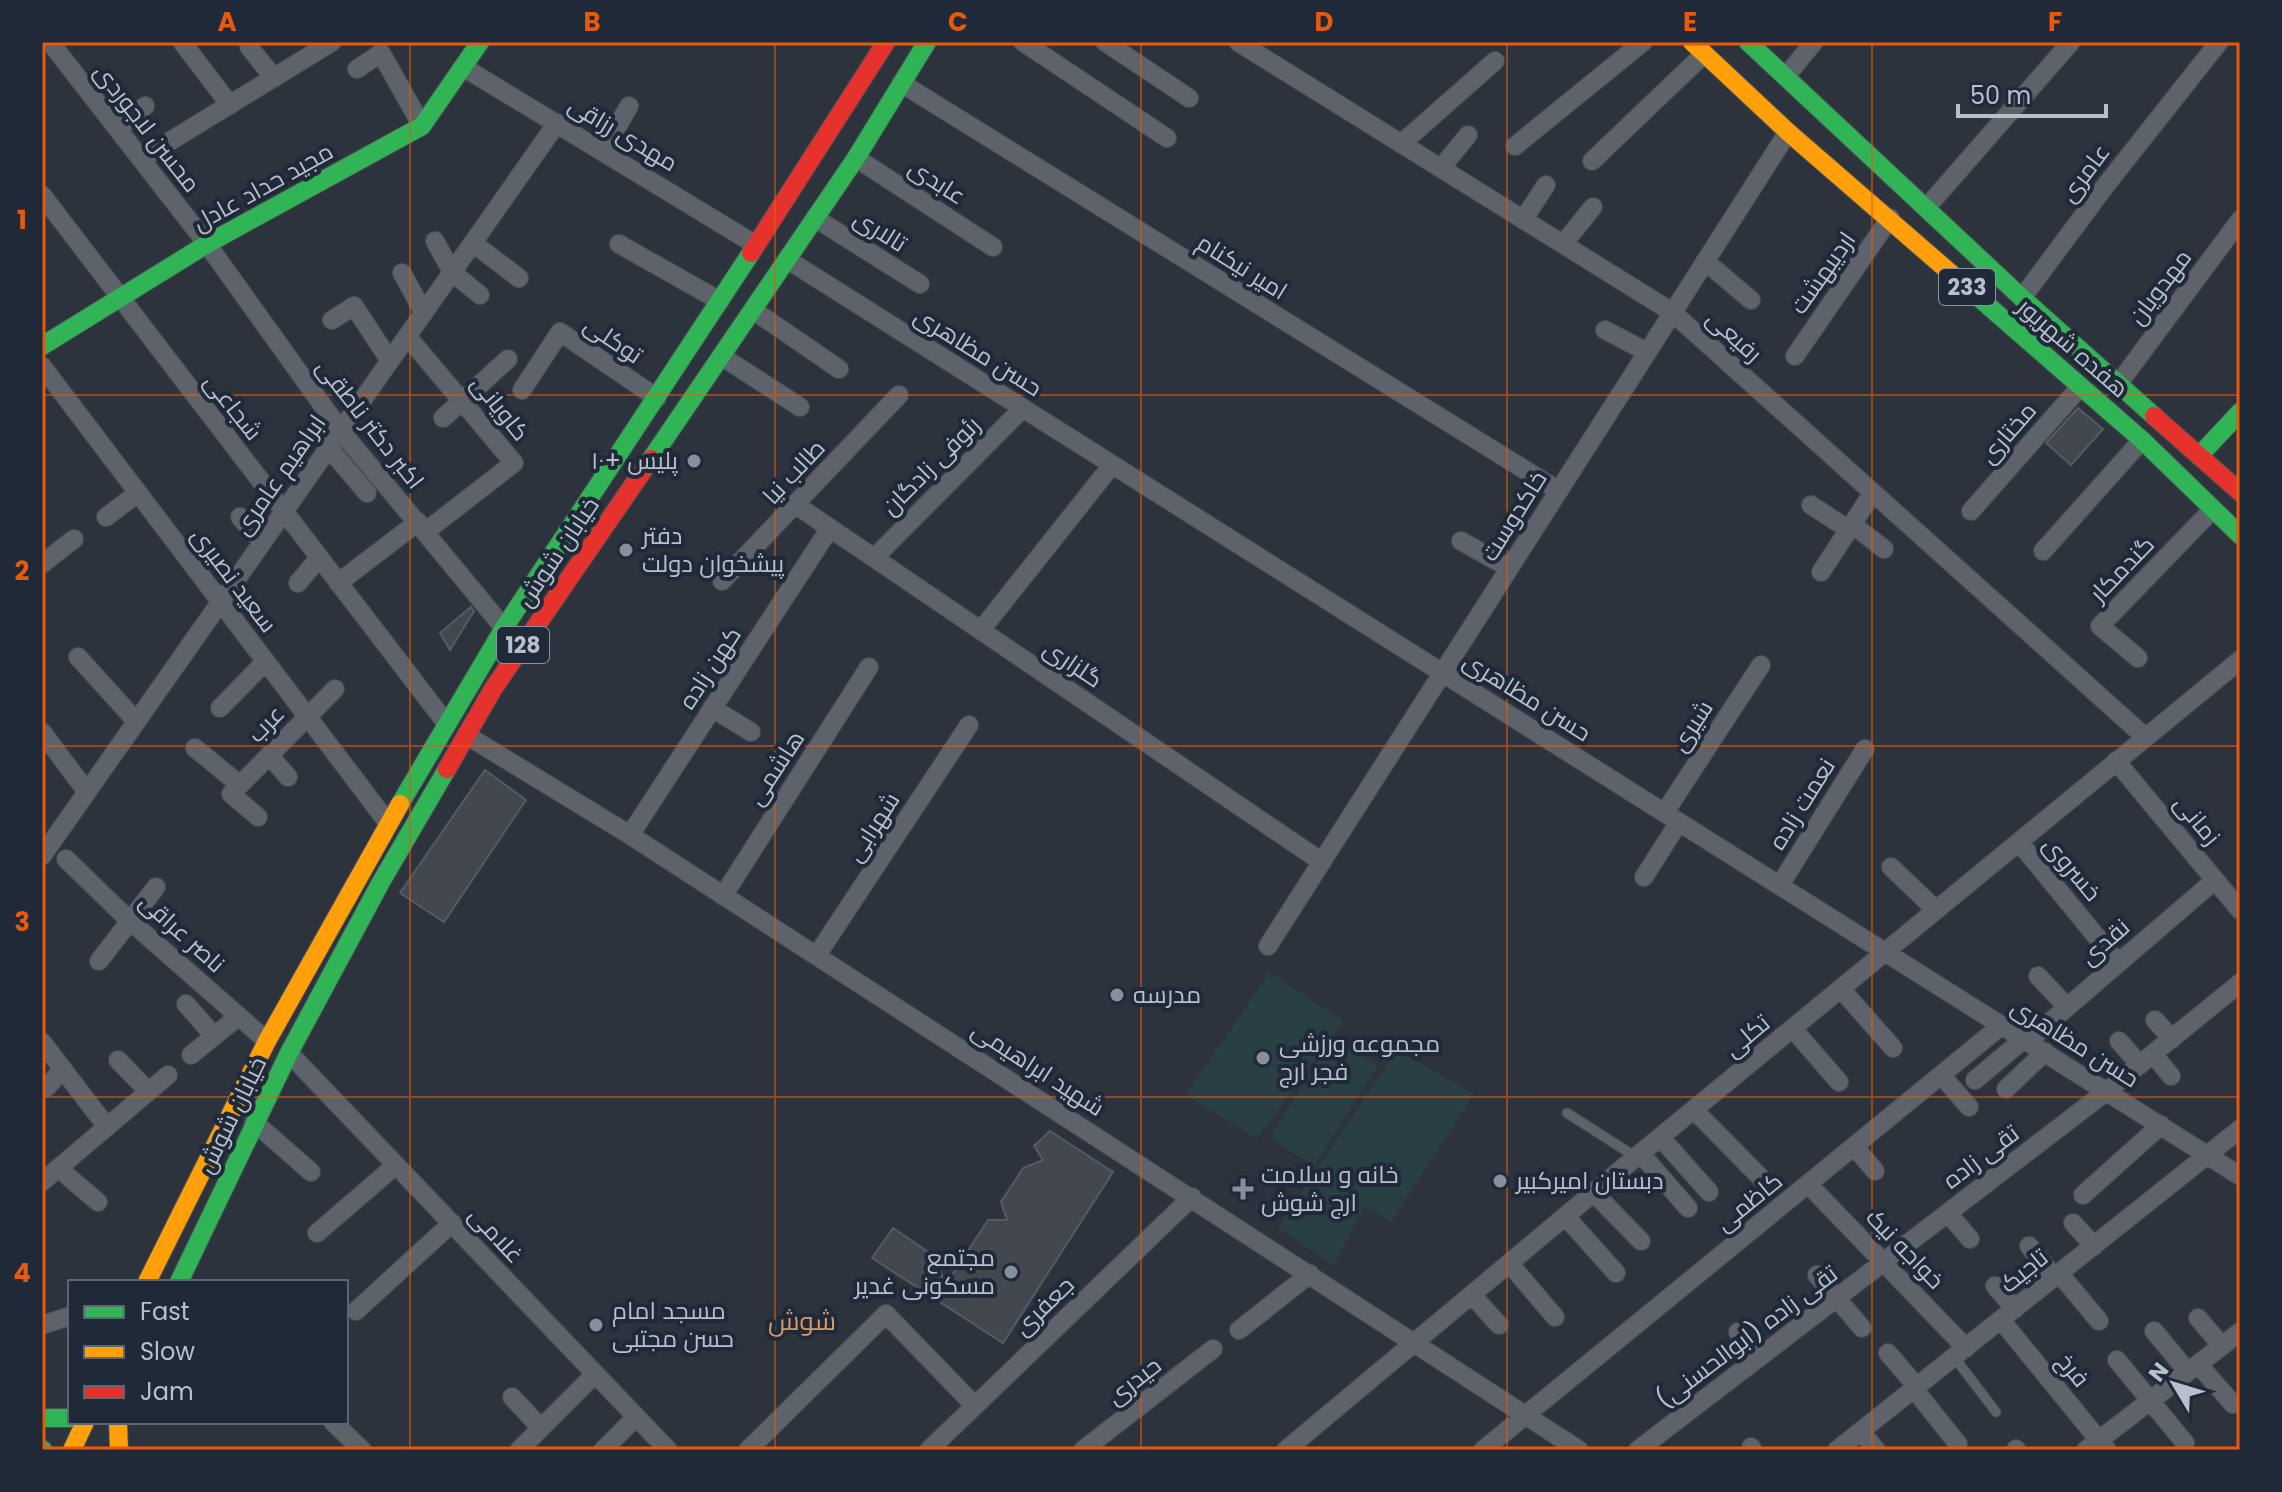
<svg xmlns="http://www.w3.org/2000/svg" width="2282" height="1492" font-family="Poppins,Cairo,sans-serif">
<rect width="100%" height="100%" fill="#2c333d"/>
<path fill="#293f43" d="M1269,972L1343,1021L1257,1139L1186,1095Z
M1333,1038L1378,1066L1314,1166L1269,1138Z
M1397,1050L1474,1094L1391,1222L1365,1205L1333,1266L1278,1227Z"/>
<path fill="#424750" stroke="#555b64" stroke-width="2" d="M2078,408L2103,429L2071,465L2046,443Z
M471,607L474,611L450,650L440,633Z
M485,770L526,800L444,922L400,893Z
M1050,1131L1113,1172L1003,1343L872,1258L893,1228L937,1258L945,1286L988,1220H1007L1001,1202L1023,1168L1043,1160L1034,1146Z"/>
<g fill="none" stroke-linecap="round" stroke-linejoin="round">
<defs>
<path id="lane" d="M1567,1113L1636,1157
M1954,1357L1996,1412"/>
<path id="street" d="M50,42L207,244L341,431L504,628
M182,42L230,105
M1023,42L1167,138
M1105,42L1189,98
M1238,42L1672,312L2145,737
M249,47L274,78
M463,67L756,245
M357,69L381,53L422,126
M1786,76L1814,42
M901,83L1559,491
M118,129L145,106
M1401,144L1495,61
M1515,146L1643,42
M604,150L629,106
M856,158L993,247
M141,159L332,42
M1592,161L1704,54
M1441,168L1468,135
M42,195L446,723
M1927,207L2071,42
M815,218L920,284
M1523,220L1546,185
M435,241L452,272L480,295
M473,243L519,278
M619,244L720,301
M1563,244L1593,207
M788,260L2240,1176
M1705,261L1751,300
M402,273L424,313
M2022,298L2106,185L2219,42
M753,310L839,369
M332,320L354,306L390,361
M1605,330L1647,352
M407,336L514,463L425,532
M721,356L800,407
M1795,356L1890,218
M42,366L388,823
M2119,383L2240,220
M522,390L560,332L657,398
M443,418L508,359
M329,448L367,493
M796,505L1322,862
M1811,505L1849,530
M1971,511L2080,387
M106,517L138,493
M240,517L262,542
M1852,524L1884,549
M1461,541L1509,568
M2043,551L2142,440
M874,558L1023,408
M42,564L74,539
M1821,572L1872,494
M722,581L899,395
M298,583L319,558
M338,583L418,522
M981,630L1112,465
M78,657L136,721
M2138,658L2100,626L2212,510
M220,708L265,662
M712,708L751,732
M42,732L87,792
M466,735L630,835L1579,1450
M195,748L240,785
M269,755L288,777
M2116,761L2240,910
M1665,812L1761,665
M258,817L231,794L335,689
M630,835L830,528
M2019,842L2118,963
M42,856L557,123
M66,859L130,921L267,1041
M1891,867L1936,910
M1644,877L1679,822
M1780,885L1865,749
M723,896L869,667
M1268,946L1788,132
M817,955L969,725
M99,961L156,887
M2038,976L2067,1007
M1841,989L1893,1048
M186,1004L214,1036
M2155,1020L2172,1039
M1793,1029L1839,1082
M2028,1041L2215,880
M2119,1041L2140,1065
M42,1042L107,1127
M289,1053L668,1450
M2153,1054L2171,1076
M191,1055L239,1016
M118,1060L148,1091
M1941,1075L1969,1107
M1975,1080L2024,1039
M46,1088L63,1069
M2006,1089L2045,1052
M1695,1111L1764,1181
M254,1122L311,1172
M1661,1138L1709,1192
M1854,1146L1875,1171
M1641,1154L1688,1208
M58,1168L98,1202
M42,1182L168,1075
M1808,1184L1966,1348
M1594,1193L1641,1241
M2083,1195L2161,1125
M1948,1213L1970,1239
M1566,1217L1616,1273
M2073,1223L2094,1246
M317,1233L396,1165
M2029,1246L2054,1277
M1509,1263L1555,1317
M2059,1273L2099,1321
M1817,1275L1862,1328
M1995,1286L2015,1309
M1472,1295L1499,1325
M356,1311L452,1223
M2198,1318L2222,1346
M2001,1320L2107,1450
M42,1325L70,1316
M1239,1330L1310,1274
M2154,1331L2188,1372
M1738,1332L1762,1355
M1888,1353L1917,1387
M2117,1360L2185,1443
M2198,1364L2233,1404
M1914,1389L1958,1444
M512,1397L541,1428
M333,1422L362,1450
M1861,1431L1876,1450
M1751,1447L1753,1450
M2016,1449L2017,1450
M519,1450L595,1374
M603,1450L636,1417
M748,1450L886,1314L975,1406
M929,1450L1192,1197
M1083,1450L1213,1349
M1286,1450L1636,1157L2240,660
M1483,1450L2002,1025
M1638,1450L2107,1091L2240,983
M1837,1450L2240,1129
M2086,1450L2240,1332"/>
<path id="fast" d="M1748,42L2022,298L2154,416
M1977,296L2142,440L2240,535
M42,346L207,244L422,126L480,42
M2199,456L2240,412
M651,459L856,158L927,42
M400,804L504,628L751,253
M179,1282L289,1053L381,882L447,769
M42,1418H70
M42,1449L43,1450"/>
<path id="slow" d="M1692,42L1788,132L1977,296
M147,1282L267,1041L400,804
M118,1422L119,1450
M72,1450L85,1422"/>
<path id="jam" d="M751,253L886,42
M2154,416L2240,492
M447,769L493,689L651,459"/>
</defs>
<use href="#lane" stroke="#494e55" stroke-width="11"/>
<use href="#street" stroke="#494e55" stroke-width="20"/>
<use href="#fast" stroke="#494e55" stroke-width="20"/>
<use href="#slow" stroke="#494e55" stroke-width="20"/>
<use href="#jam" stroke="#494e55" stroke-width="20"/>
<use href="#lane" stroke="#5e626a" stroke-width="9"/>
<use href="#street" stroke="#5e626a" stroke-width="18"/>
<use href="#fast" stroke="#30b455" stroke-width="18"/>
<use href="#slow" stroke="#ff9f0a" stroke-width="18"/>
<use href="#jam" stroke="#e5322d" stroke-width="18"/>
</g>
<path fill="none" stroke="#e8590c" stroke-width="2" stroke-opacity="0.55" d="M410,42V1450M775,42V1450M1141,42V1450M1507,42V1450M1872,42V1450M42,395H2240M42,746H2240M42,1097H2240"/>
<g fill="#878f9a" stroke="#1f2938" stroke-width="3">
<circle cx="694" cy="461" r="8"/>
<circle cx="626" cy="550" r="8"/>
<circle cx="1117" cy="995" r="8"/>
<circle cx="1263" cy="1058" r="8"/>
<circle cx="1500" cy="1181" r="8"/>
<path d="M1239 1177h8v8h8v8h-8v8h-8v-8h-8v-8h8z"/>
<circle cx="1011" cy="1272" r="8"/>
<circle cx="596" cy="1325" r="8"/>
</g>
<g text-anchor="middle" stroke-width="8" stroke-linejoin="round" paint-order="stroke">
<g fill="#1f2938" stroke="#8a93a0" stroke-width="2">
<rect x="1939" y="269" width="56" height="36" rx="6"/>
<rect x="497" y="627" width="52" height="36" rx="6"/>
</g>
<g font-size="22" font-weight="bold" fill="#b8c0cc">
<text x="1967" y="295">233</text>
<text x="523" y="653">128</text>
</g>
<g font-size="24" fill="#b8c0cc" stroke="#1f2938">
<text transform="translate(147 128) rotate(52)" y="8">محسن لاجوردی</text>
<text transform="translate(623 134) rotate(31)" y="8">مهدی رزاقی</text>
<text transform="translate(2085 173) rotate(-53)" y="8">عامری</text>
<text transform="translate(937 182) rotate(33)" y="8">عابدی</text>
<text transform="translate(263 187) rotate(-29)" y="8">مجید حداد عادل</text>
<text transform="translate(880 231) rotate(32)" y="8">تالاری</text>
<text transform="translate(1242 267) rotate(32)" y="8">امیر نیکنام</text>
<text transform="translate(1823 273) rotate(-55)" y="8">اردیبهشت</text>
<text transform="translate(2160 287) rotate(-53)" y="8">مهدویان</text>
<text transform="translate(1734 336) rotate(42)" y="8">رفیعی</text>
<text transform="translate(613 340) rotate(34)" y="8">توکلی</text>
<text transform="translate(2073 348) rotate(41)" y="8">هفده شهریور</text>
<text transform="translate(978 352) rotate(32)" y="8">حسن مظاهری</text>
<text transform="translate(233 407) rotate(52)" y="8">شجاعی</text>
<text transform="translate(500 408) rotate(51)" y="8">کاویانی</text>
<text transform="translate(370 424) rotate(52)" y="8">اکبر دکتر ناطقی</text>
<text transform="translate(2008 433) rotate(-49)" y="8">مختاری</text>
<text transform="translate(931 466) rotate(-45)" y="8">رئوفی زادگان</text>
<text transform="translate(794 472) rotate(-47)" y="8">طالب نیا</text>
<text transform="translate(280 475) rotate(-55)" y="8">ابراهیم عامری</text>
<text transform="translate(1514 516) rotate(-58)" y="8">خاکدوست</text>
<text transform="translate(558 552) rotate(-56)" y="8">خیابان شوش</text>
<text transform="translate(2122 569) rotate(-46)" y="8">گندمکار</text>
<text transform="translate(234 580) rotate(53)" y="8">سعید نصیری</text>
<text transform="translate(1073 664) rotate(34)" y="8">گلزاری</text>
<text transform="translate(710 668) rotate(-57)" y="8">کهن زاده</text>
<text transform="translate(1527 697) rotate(32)" y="8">حسن مظاهری</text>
<text transform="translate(266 724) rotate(-46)" y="8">عرب</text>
<text transform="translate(1692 726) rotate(-57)" y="8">شیری</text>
<text transform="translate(776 768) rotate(-57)" y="8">هاشمی</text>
<text transform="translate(1802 804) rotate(-58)" y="8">نعمت زاده</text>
<text transform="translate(2197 820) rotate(50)" y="8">زمانی</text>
<text transform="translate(873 827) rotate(-57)" y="8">شهرابی</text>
<text transform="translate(2072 869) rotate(50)" y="8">خسروی</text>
<text transform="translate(182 933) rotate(42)" y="8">ناصر عراقی</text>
<text transform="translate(2105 942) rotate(-41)" y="8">نقدی</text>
<text transform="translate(1747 1036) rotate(-40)" y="8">تکلی</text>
<text transform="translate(2075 1043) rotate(32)" y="8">حسن مظاهری</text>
<text transform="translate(1038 1069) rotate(33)" y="8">شهید ابراهیمی</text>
<text transform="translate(232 1115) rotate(-64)" y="8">خیابان شوش</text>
<text transform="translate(1981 1157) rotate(-37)" y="8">تقی زاده</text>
<text transform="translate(1749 1202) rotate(-39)" y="8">کاظمی</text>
<text transform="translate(496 1235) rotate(47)" y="8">غلامی</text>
<text transform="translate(1905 1249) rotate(46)" y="8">خواجه نیک</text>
<text transform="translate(2024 1271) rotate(-39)" y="8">تاجیک</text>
<text transform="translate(1044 1306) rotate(-44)" y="8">جعفری</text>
<text transform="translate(1747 1337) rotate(-37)" y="8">تقی زاده (ابوالحسنی)</text>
<text transform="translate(2073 1370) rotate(51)" y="8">فرخ</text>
<text transform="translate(1134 1381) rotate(-38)" y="8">حیدری</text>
</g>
<g font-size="24" fill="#b8c0cc" stroke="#1f2938" text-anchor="start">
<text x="678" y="469" text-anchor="end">پلیس +۱۰</text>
<text x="642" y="544">دفتر<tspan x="642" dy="28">پیشخوان دولت</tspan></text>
<text x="1133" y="1003">مدرسه</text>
<text x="1279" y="1052">مجموعه ورزشی<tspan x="1279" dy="28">فجر ارج</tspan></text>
<text x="1261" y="1183">خانه و سلامت<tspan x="1261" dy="28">ارج شوش</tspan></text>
<text x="1516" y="1189">دبستان امیرکبیر</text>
<text x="995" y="1266" text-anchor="end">مجتمع<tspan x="995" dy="28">مسکونی غدیر</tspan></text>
<text x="612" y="1319">مسجد امام<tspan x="612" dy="28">حسن مجتبی</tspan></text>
</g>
<g font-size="26" fill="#d99967" stroke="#1f2938">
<text x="802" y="1330">شوش</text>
</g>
</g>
<rect width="2282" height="1492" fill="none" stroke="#1f2938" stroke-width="88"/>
<rect x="68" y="1280" width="280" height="144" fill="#1f2938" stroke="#5c6573" stroke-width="2"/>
<rect x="84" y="1306" width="40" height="12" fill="#30b455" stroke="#5c6573" stroke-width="2"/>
<text x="140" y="1320" font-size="24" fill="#b8c0cc">Fast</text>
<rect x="84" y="1346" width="40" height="12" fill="#ff9f0a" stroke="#5c6573" stroke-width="2"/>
<text x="140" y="1360" font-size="24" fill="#b8c0cc">Slow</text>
<rect x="84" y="1386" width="40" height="12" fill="#e5322d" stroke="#5c6573" stroke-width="2"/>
<text x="140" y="1400" font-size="24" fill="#b8c0cc">Jam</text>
<g transform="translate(2174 1384) rotate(308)" stroke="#1f2938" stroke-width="6" paint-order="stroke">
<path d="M0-6L14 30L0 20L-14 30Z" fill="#b8c0cc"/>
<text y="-12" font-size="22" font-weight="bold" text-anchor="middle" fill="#b8c0cc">N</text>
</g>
<path d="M1958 104v12h148v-12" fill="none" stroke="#b8c0cc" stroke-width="4"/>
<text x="1970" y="104" font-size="24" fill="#b8c0cc" stroke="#1f2938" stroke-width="6" paint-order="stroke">50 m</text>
<rect x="44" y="44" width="2194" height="1404" fill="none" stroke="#e8590c" stroke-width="3"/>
<g font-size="26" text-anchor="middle" font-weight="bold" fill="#e8590c">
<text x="227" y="31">A</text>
<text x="592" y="31">B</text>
<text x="958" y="31">C</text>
<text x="1324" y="31">D</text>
<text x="1690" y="31">E</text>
<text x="2055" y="31">F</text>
<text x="22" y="229">1</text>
<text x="22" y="580">2</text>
<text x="22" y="931">3</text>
<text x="22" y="1282">4</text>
</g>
</svg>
